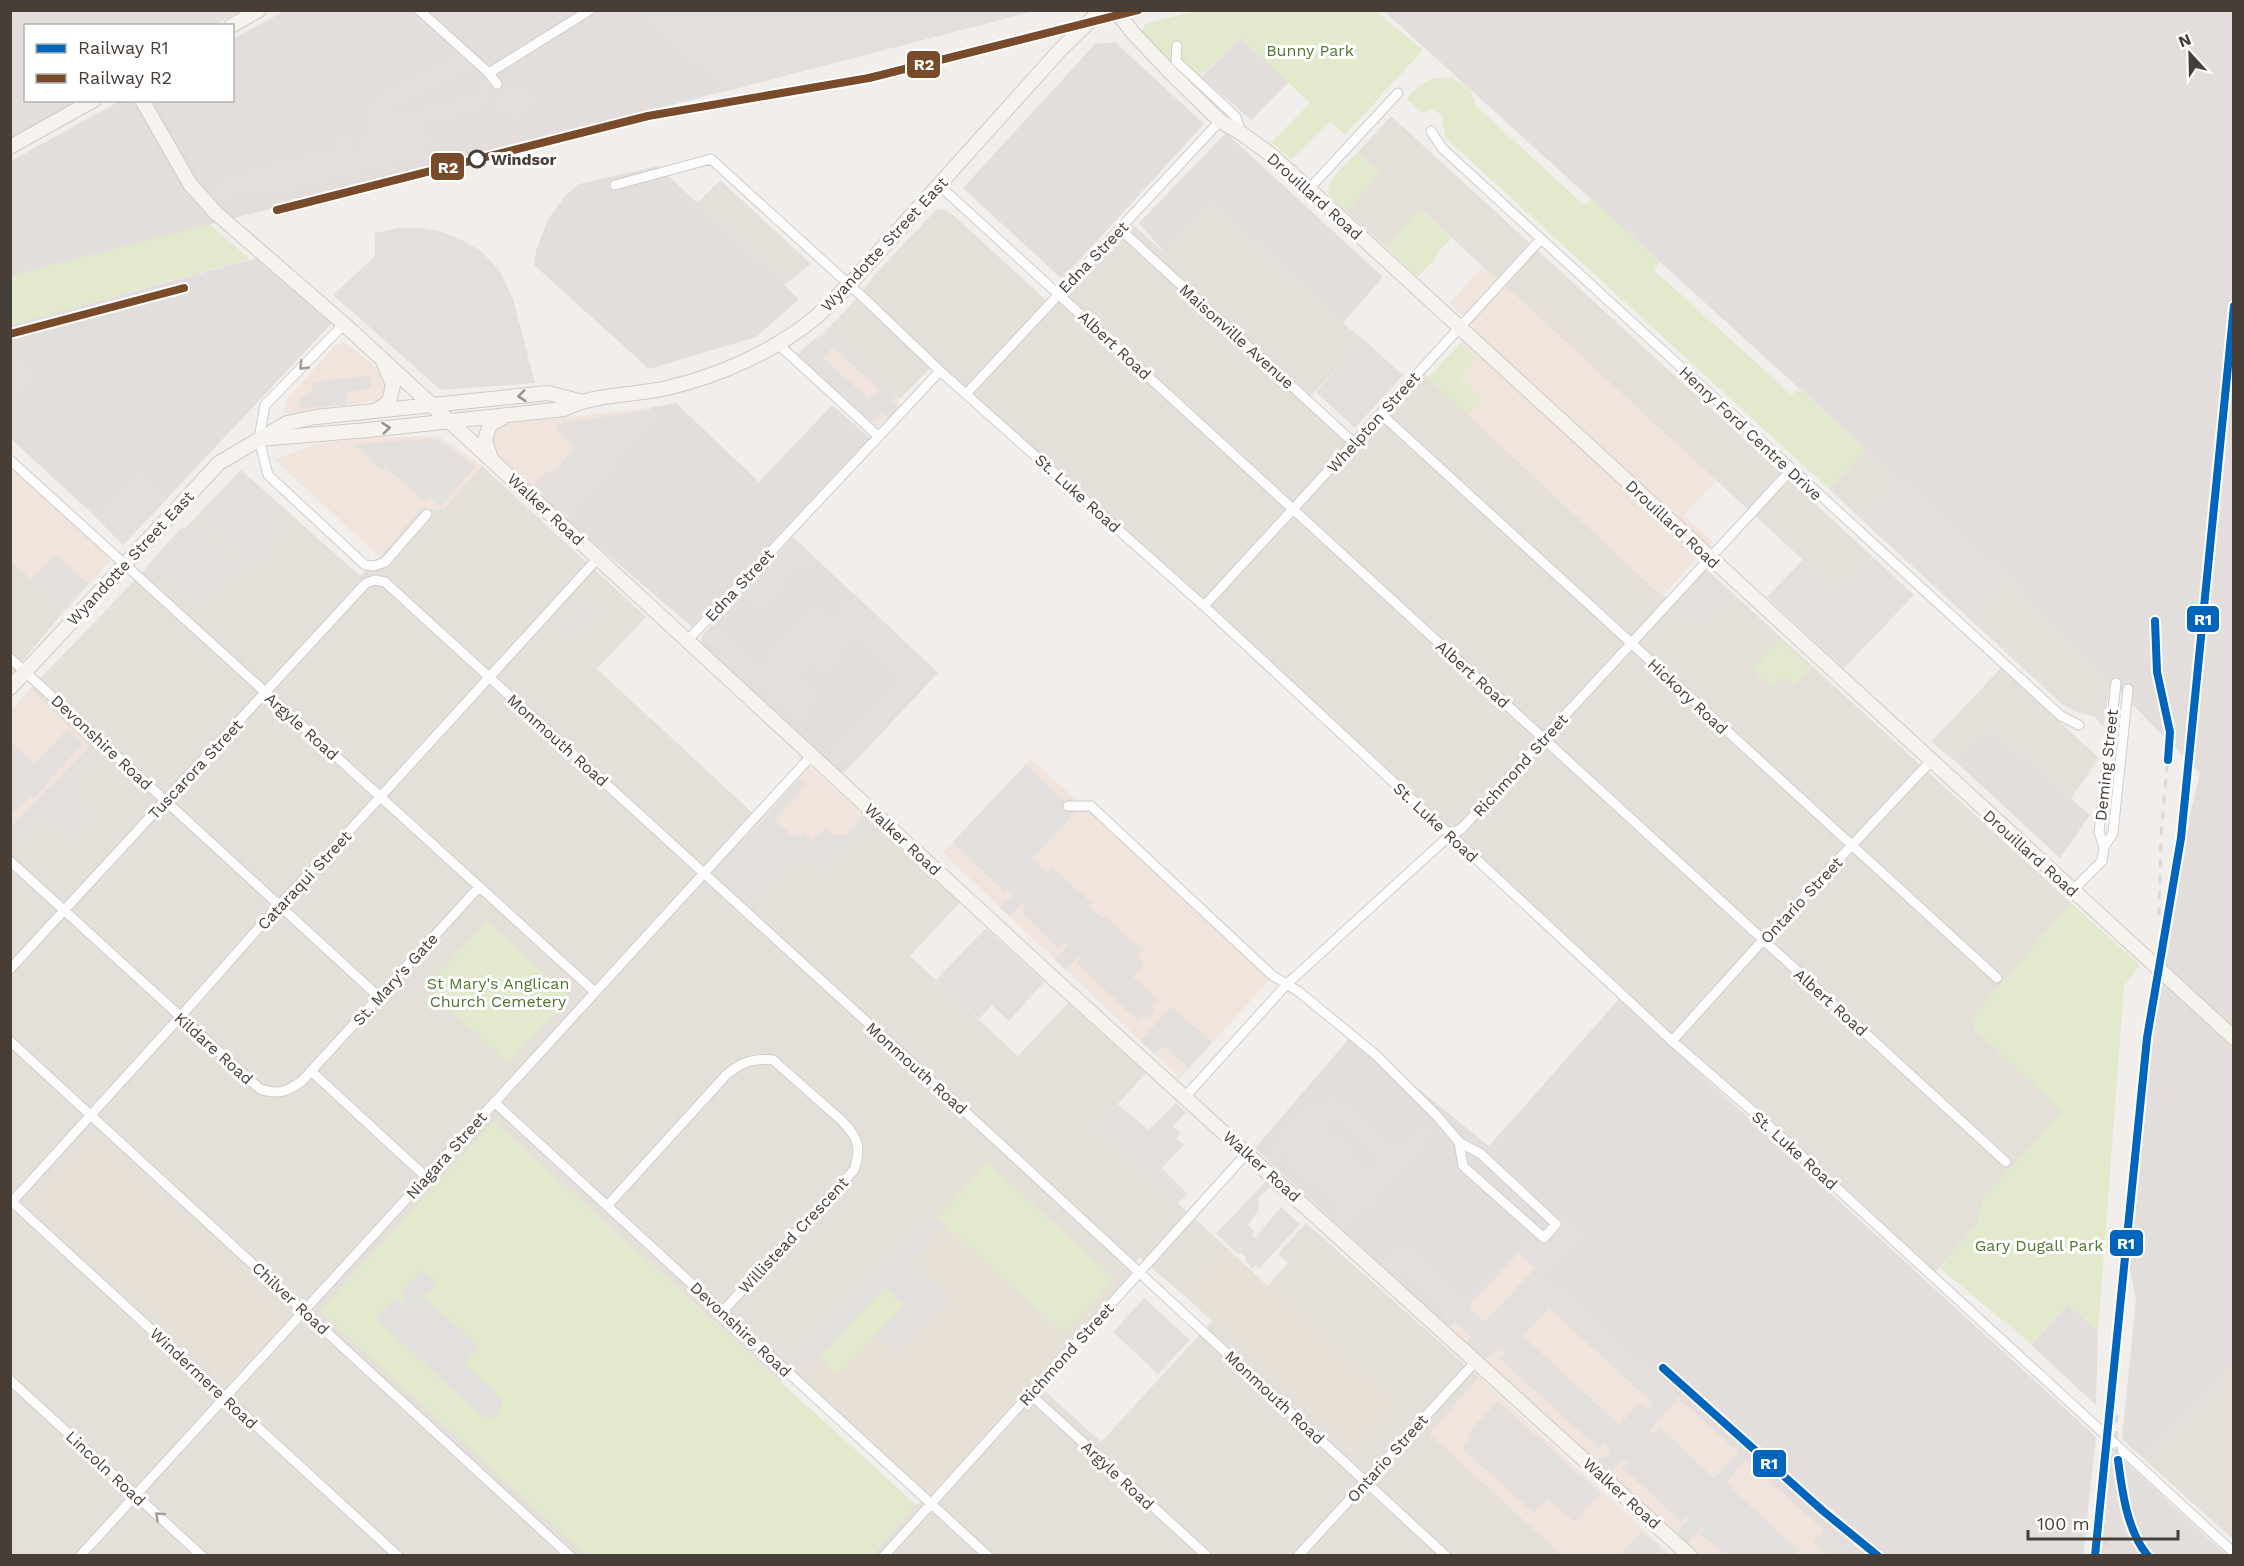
<svg xmlns="http://www.w3.org/2000/svg" width="2244" height="1566" font-family="'Work Sans',sans-serif">
<rect width="100%" height="100%" fill="#f1eeeb"/>
<path fill="#e5dfd9" d="M1391,116L1873,557L1837,591L1420,209L1387,248L1346,211L1380,173L1358,152Z
M720,180L811,264L784,285L697,203Z
M1212,203L1343,323L1364,340L1307,400L1353,442L1420,370L1670,601L1703,566L2071,903L1973,1017L1975,1029L2064,1112L1983,1198L1977,1225L1932,1276L933,365L900,399L827,329L851,305L877,272L937,209L945,210L952,214L1049,303L1128,220L1163,252Z
M1866,449L1901,481L1862,520L1829,489Z
M482,466L646,617L597,669L756,816L820,874L871,822L960,902L910,956L1018,1056L1068,1003L1146,1073L1096,1128L1229,1250L1185,1296L1139,1257L1125,1285L786,1365L782,1383L493,1121L586,1555H11L10,826L89,746L30,689L241,470L360,576L380,557L421,508L444,509Z
M10,559L65,610L11,675H10Z
M2009,579L2111,680L2103,727L2094,716L2079,713L2063,705L1971,620Z
M2001,668L2099,758L2070,800L1987,726L1955,761L1931,742Z
M1306,1223L1479,1377L1430,1434L1562,1555L871,1556L916,1505L930,1496L1035,1382L1101,1442L1212,1321L1353,1452L1395,1404L1267,1286L1288,1263L1278,1254Z
M2233,1366V1539L2144,1459Z"/>
<path fill="#f0e4dc" d="M1482,267L1508,288L1716,481L1684,515L1712,541L1662,597L1468,415L1485,399L1460,376L1476,358L1460,343L1473,326L1450,303Z
M827,329L900,399L898,408L890,418L871,431L792,357Z
M344,342L376,367L388,384L380,400L283,414L288,398L335,346Z
M649,408L658,417L566,519L493,451L489,443L491,434L503,424Z
M438,436L482,466L444,509L421,508L380,557L275,460L316,444L365,438Z
M10,459L115,555L66,611L11,559Z
M30,689L89,746L11,826V710Z
M1031,759L1273,976L1180,1078L943,853Z
M805,762L871,822L820,874L797,854L757,900L713,861Z
M1557,1209L1544,1276L1851,1555H1699L1449,1328Z
M1479,1377L1671,1555H1562L1430,1434Z"/>
<path fill="#e3dedb" d="M1033,10L1034,11L11,276V161L120,101L232,100L233,39L284,11Z
M11,11H240L214,25L26,26V100L82,101L11,141Z
M1384,11H2233V1366L2144,1459L2122,1439L2136,1300L2129,1265L2158,986L2181,852L2200,773L2009,579Z
M1241,38L1289,82L1251,120L1201,77Z
M1115,42L1204,124L1062,279L963,188L1095,44Z
M1226,133L1383,277L1343,323L1212,203L1164,252L1139,223Z
M658,166L799,299L756,337L649,369L534,265L536,251L548,219L566,195L579,184Z
M261,257L333,322L123,545L97,518L11,439L10,325Z
M676,403L759,482L832,405L870,438L692,627L566,519L657,417L649,408Z
M793,537L938,673L843,774L703,645L701,640L704,633Z
M1986,726L2090,815L2060,858L1955,761Z
M1619,999L2096,1437L2083,1555H1851L1544,1276L1558,1209L1449,1328L1255,1148L1352,1035L1489,1146Z
M2068,1304L2098,1332L2096,1405L2031,1345Z
M2112,1449L2226,1555H2099Z"/>
<path fill="#e7e0d7" d="M94,1134L294,1321L230,1388L32,1203Z
M984,1158L1125,1285L930,1496L786,1365Z
M1229,1250L1395,1404L1353,1452L1185,1296Z"/>
<path fill="#e2e9cd" d="M1196,11H1376L1423,50L1345,135L1330,121L1291,160L1272,142L1310,103L1241,38L1193,83L1140,32L1147,23Z
M1451,77L1470,89L1476,106L1584,205L1592,199L1660,262L1654,270L1792,395L1798,388L1866,449L1829,489L1459,150L1445,137L1442,115L1433,110L1422,113L1407,99C1421,81 1429,78 1451,77Z
M1358,152L1380,173L1346,211C1341,206 1332,200 1329,194C1324,182 1349,161 1358,152Z
M1419,209L1451,238L1437,253L1438,255L1418,277L1387,248Z
M209,224L250,259L11,325V276Z
M1460,343L1476,358L1460,377L1485,399L1468,415L1428,378Z
M1780,639L1811,667L1794,686L1784,676L1773,688L1752,670Z
M2071,903L2140,965L2124,986L2098,1332L2068,1304L2031,1344L1940,1268L1977,1225L1983,1198L2063,1112L1975,1029L1973,1017Z
M487,921L570,997L509,1063L426,987Z
M493,1121L916,1505L871,1555H586L320,1311Z
M988,1163L1114,1279L1064,1333L938,1218Z
M885,1287L903,1305L838,1375L820,1357Z"/>
<path fill="#e3dfdc" fill-rule="evenodd" d="M1033,11L727,91L636,11L1033,10Z
M457,44L476,61L471,68L389,110L387,118L477,96L483,89L484,81L489,73L507,89L515,83L535,101L512,119L495,103L500,96L496,94L481,109L418,125L417,130L424,128L429,144L420,147L423,157L258,197L255,190L239,191L229,197L225,205L216,213L200,196L234,177L251,178L250,170L340,149L335,138L342,134L344,137L353,134L357,142L349,145L353,152L358,151L371,117L365,105L441,62L448,66Z
M398,228H422L442,232L466,242L483,253L500,272L513,299L535,383L441,390L333,295L375,256V233Z
M829,331L897,396L892,401L898,408L890,418L880,413L872,422L798,355L815,338L817,340ZM833,347L879,389L869,399L823,358Z
M1364,340L1403,375L1355,428L1316,392Z
M10,356L36,371L11,399H10Z
M370,376L371,389L346,392V405L301,408L300,400L313,389L312,382Z
M649,410L658,417L568,516L561,510L559,513L542,496L543,493L534,485L548,470L552,473L575,448L556,429L557,424Z
M430,439L438,440L476,466L440,506L430,496L424,502L387,467L381,470L355,444Z
M140,472L168,498L123,545L97,518Z
M244,478L268,500L262,507L289,532L281,541L274,535L264,546L269,551L254,568L203,522Z
M1901,481L2009,579L1971,620L1862,520Z
M190,526L236,567L197,609L148,565L182,527L186,531Z
M793,537L818,561L811,570L803,563L758,612L739,595Z
M56,554L88,584L64,610L31,579Z
M1873,557L1914,595L1844,668L1767,597L1803,560L1837,591Z
M1711,574L1730,591L1698,627L1678,608Z
M854,594L935,670L846,764L840,759L834,766L825,758L901,676L857,636L824,673L811,662L799,675L823,695L798,722L780,704L777,708V713L764,701L772,696L763,688L758,692L734,669L733,672L722,662L724,660L704,641L715,627L758,667L816,606L831,618Z
M591,600L603,611L575,641L563,630Z
M67,729L83,744L33,799L29,796L11,815V742L35,764Z
M86,750L95,759L67,789L95,815L71,841L45,816L16,846L11,841V829Z
M1026,764L1075,812L1032,859L1048,873L1053,868L1092,903L1089,907L1103,919L1106,917L1143,951L1137,957L1144,965L1133,977L1158,1000L1152,1006L1155,1010L1148,1018L1144,1016L1138,1021L1077,963L1081,958L1079,955L1066,970L1055,960L1068,946L1064,942L1058,948L1021,912L1026,906L1023,903L1010,916L1000,908L1014,894L1008,889L1005,892L953,842Z
M799,779L807,784L774,819L793,837L804,833L811,841L826,828L833,835H846L864,816L871,822L820,874L797,854L757,900L717,865L762,821Z
M986,928L1044,982L1009,1021L992,1005L979,1019L936,980Z
M1171,1007L1212,1042L1189,1068L1164,1046L1155,1054L1140,1041Z
M1333,1096L1349,1110L1351,1108L1398,1150L1424,1123L1433,1133L1369,1208L1359,1210L1348,1219L1346,1232L1331,1218L1335,1217L1340,1209L1291,1165L1289,1155L1285,1153L1274,1165L1268,1160L1276,1153L1273,1144L1312,1100L1321,1109ZM1336,1117L1380,1157L1367,1172L1347,1154L1351,1149L1333,1133L1330,1135L1325,1130Z
M1176,1103L1186,1112L1173,1126L1181,1133L1176,1138L1184,1145L1162,1168L1188,1194L1178,1203L1096,1128L1117,1104L1149,1130Z
M1266,1181L1272,1186L1258,1198L1259,1209L1248,1225L1254,1231L1252,1235L1255,1238L1281,1207L1300,1224L1259,1269L1254,1265L1253,1269L1245,1261L1246,1257L1240,1252L1238,1254L1216,1234Z
M1557,1209L1583,1233L1544,1276L1678,1398L1651,1429V1432L1653,1433L1659,1427L1714,1478L1739,1453L1746,1460L1727,1481L1732,1486L1731,1488L1799,1551L1795,1555H1725L1700,1533L1706,1527L1704,1525L1690,1540L1688,1546L1676,1534L1690,1518L1687,1516L1682,1522L1622,1467L1628,1462L1626,1459L1615,1467L1611,1474L1595,1460L1606,1457L1610,1451L1608,1447L1603,1443L1598,1448L1499,1358L1504,1353L1503,1350L1498,1348L1485,1361L1465,1343L1472,1337L1455,1322L1449,1328L1438,1318L1443,1311L1395,1267L1389,1273L1382,1266L1402,1243L1464,1300L1491,1271L1497,1275L1468,1307L1485,1322L1535,1268L1518,1253ZM1549,1308L1645,1396L1653,1405L1648,1410L1640,1403L1619,1425L1523,1336Z
M930,1214L945,1228L912,1264L952,1301L897,1356L875,1335L903,1305L885,1287L808,1370L801,1364L794,1372L786,1365Z
M422,1270L437,1283L424,1297L479,1346L465,1363L502,1399V1408L496,1416L491,1418L481,1415L375,1318L395,1299L402,1304L407,1298L401,1292Z
M1144,1298L1190,1340L1158,1374L1113,1332Z
M1498,1401L1600,1494L1574,1522L1548,1498L1534,1513L1462,1448L1471,1438L1467,1434Z
M1824,1531L1851,1555H1827L1813,1542Z
M1642,1532L1661,1547L1658,1550L1664,1555H1620Z"/>
<g fill="none" stroke-linecap="round" stroke-linejoin="round">
<defs>
<path id="street" d="M419,10L489,73L497,84
M1177,46L1176,61L1236,117L1241,133
M489,73L590,10
M1431,131L1442,148L2061,716L2079,725
M615,185L711,159L866,300L940,371L1204,606L1672,1041L1756,1114L2234,1553
M940,186L2006,1162
M1309,189L1398,93
M1120,229L1354,443
M344,324L265,405L259,439L268,475L365,565L374,566L385,562L427,514
M2231,330H2234
M777,343L878,436
M966,394L1220,121
M1381,414L1997,978
M10,460L595,992
M1204,606L1541,239
M687,641L940,371
M10,658L379,997
M1068,806H1091L1273,976L1298,991L1376,1055L1437,1116L1459,1142L1481,1154L1556,1224L1544,1238L1463,1166L1459,1142
M2104,847L2099,832L2116,683
M10,861L260,1089C278,1095 287,1092 302,1081L479,887
M2073,890L2102,861L2104,847L2113,833L2128,689
M10,969L366,583L375,580L385,582L995,1139L1446,1556
M10,1041L570,1556
M1672,1041L1763,940L1931,761
M311,1071L426,1177
M1185,1097L1287,984L1450,835L1461,829L1496,792L1544,738L1791,470
M494,1102L988,1556
M10,1200L398,1556
M10,1204L180,1017L279,905L330,852L598,558
M607,1206L727,1074C742,1062 753,1058 773,1060L841,1120C858,1137 862,1147 854,1170L722,1312
M10,1380L202,1556
M1030,1394L1207,1556
M80,1556L812,755
M884,1556L1247,1153
M1298,1556L1476,1361"/>
<path id="secondary" d="M1115,10L1134,34L1170,72L1220,121L1241,133L1270,154L1309,189L2234,1038
M231,26L259,10
M142,100L190,184L216,213L344,324L1052,977L1690,1556
M10,147L94,100
M377,410L389,402L393,385L384,363
M259,439L368,430L564,409C596,393 633,396 667,388C719,376 775,351 816,317C827,307 838,295 849,285L1061,49L1101,10
M490,456L485,440L490,424L502,418
M10,688L219,463L287,423L316,417L548,393L579,401"/>
</defs>
<use href="#street" stroke="#cfccc9" stroke-width="11"/>
<use href="#secondary" stroke="#d0cac2" stroke-width="16"/>
<use href="#street" stroke="#fdfcfc" stroke-width="9"/>
<use href="#secondary" stroke="#f6f3ef" stroke-width="14"/>
<path stroke="#d9d9d8" stroke-width="3" stroke-dasharray="8 8" stroke-linecap="butt" d="M277,210L479,159
M10,334L184,288
M2155,621L2157,672L2170,732L2161,835L2159,919
M1663,1368L1823,1511L1878,1556
M2117,1415C2114,1455 2121,1524 2148,1556
M2103,1523L2108,1556
M2095,1556L2147,1038L2181,838L2234,306"/>
<defs>
<path id="rail-1" d="M2155,621L2157,672L2170,732L2168,760
M1663,1368L1823,1511L1878,1556
M2118,1460C2122,1491 2127,1531 2148,1556
M2095,1556L2147,1038L2181,838L2234,306"/>
<path id="rail-2" d="M277,210L648,116L869,78L1138,10
M10,334L184,288"/>
</defs>
<use href="#rail-1" stroke="#fff" stroke-width="12"/>
<use href="#rail-2" stroke="#fff" stroke-width="12"/>
<use href="#rail-1" stroke="#0065bd" stroke-width="8"/>
<use href="#rail-2" stroke="#7a4b2a" stroke-width="8"/>
</g>
<defs><path id="oneway-chevron" d="M-2-3.5L2.5 0L-2 3.5" fill="none" stroke-width="1.6" stroke-linecap="round" stroke-linejoin="round" transform="scale(1.5)"/></defs>
<g stroke="#a29d9a">
<use href="#oneway-chevron" transform="translate(303 366) rotate(134)"/>
<use href="#oneway-chevron" transform="translate(159 1516) rotate(-138)"/>
</g>
<g stroke="#968f8a">
<use href="#oneway-chevron" transform="translate(522 396) rotate(174)"/>
<use href="#oneway-chevron" transform="translate(386 428) rotate(-6)"/>
</g>
<circle fill="#fff" stroke="#473e38" stroke-width="3" cx="477" cy="159" r="8"/>
<g text-anchor="middle" stroke-width="6" stroke-linejoin="round" paint-order="stroke">
<g font-size="16" fill="#54752e" stroke="#fff">
<text x="1310" y="56">Bunny Park</text>
<text x="498" y="989">St Mary's Anglican<tspan x="498" dy="18">Church Cemetery</tspan></text>
<text x="2039" y="1251">Gary Dugall Park</text>
</g>
<g font-size="16" font-weight="bold" fill="#473e38" stroke="#fff" text-anchor="start">
<text x="491" y="165">Windsor</text>
</g>
<g font-size="16" fill="#473e38" stroke="#fff">
<text transform="translate(1315 196) rotate(42)" y="6">Drouillard Road</text>
<text transform="translate(884 244) rotate(-47)" y="6">Wyandotte Street East</text>
<text transform="translate(1093 257) rotate(-46)" y="6">Edna Street</text>
<text transform="translate(1237 336) rotate(42)" y="6">Maisonville Avenue</text>
<text transform="translate(1115 345) rotate(43)" y="6">Albert Road</text>
<text transform="translate(1373 422) rotate(-48)" y="6">Whelpton Street</text>
<text transform="translate(1751 433) rotate(43)" y="6">Henry Ford Centre Drive</text>
<text transform="translate(1078 493) rotate(42)" y="6">St. Luke Road</text>
<text transform="translate(546 509) rotate(43)" y="6">Walker Road</text>
<text transform="translate(1673 524) rotate(43)" y="6">Drouillard Road</text>
<text transform="translate(130 558) rotate(-47)" y="6">Wyandotte Street East</text>
<text transform="translate(739 585) rotate(-47)" y="6">Edna Street</text>
<text transform="translate(1473 674) rotate(42)" y="6">Albert Road</text>
<text transform="translate(1688 696) rotate(43)" y="6">Hickory Road</text>
<text transform="translate(302 726) rotate(42)" y="6">Argyle Road</text>
<text transform="translate(558 740) rotate(42)" y="6">Monmouth Road</text>
<text transform="translate(102 742) rotate(43)" y="6">Devonshire Road</text>
<text transform="translate(1520 765) rotate(-48)" y="6">Richmond Street</text>
<text transform="translate(2106 765) rotate(-84)" y="6">Deming Street</text>
<text transform="translate(195 769) rotate(-47)" y="6">Tuscarora Street</text>
<text transform="translate(1436 822) rotate(43)" y="6">St. Luke Road</text>
<text transform="translate(903 839) rotate(43)" y="6">Walker Road</text>
<text transform="translate(2031 853) rotate(42)" y="6">Drouillard Road</text>
<text transform="translate(304 880) rotate(-47)" y="6">Cataraqui Street</text>
<text transform="translate(1801 900) rotate(-47)" y="6">Ontario Street</text>
<text transform="translate(395 979) rotate(-48)" y="6">St. Mary's Gate</text>
<text transform="translate(1831 1002) rotate(42)" y="6">Albert Road</text>
<text transform="translate(214 1048) rotate(42)" y="6">Kildare Road</text>
<text transform="translate(917 1068) rotate(42)" y="6">Monmouth Road</text>
<text transform="translate(1795 1150) rotate(42)" y="6">St. Luke Road</text>
<text transform="translate(446 1155) rotate(-48)" y="6">Niagara Street</text>
<text transform="translate(1262 1166) rotate(42)" y="6">Walker Road</text>
<text transform="translate(793 1235) rotate(-47)" y="6">Willistead Crescent</text>
<text transform="translate(291 1298) rotate(43)" y="6">Chilver Road</text>
<text transform="translate(741 1329) rotate(43)" y="6">Devonshire Road</text>
<text transform="translate(1066 1354) rotate(-48)" y="6">Richmond Street</text>
<text transform="translate(204 1378) rotate(43)" y="6">Windermere Road</text>
<text transform="translate(1275 1397) rotate(43)" y="6">Monmouth Road</text>
<text transform="translate(1387 1458) rotate(-48)" y="6">Ontario Street</text>
<text transform="translate(106 1468) rotate(43)" y="6">Lincoln Road</text>
<text transform="translate(1118 1475) rotate(43)" y="6">Argyle Road</text>
<text transform="translate(1622 1493) rotate(42)" y="6">Walker Road</text>
</g>
</g>
<g stroke="#fff" stroke-width="2">
<rect x="906" y="50" width="35" height="29" rx="6" fill="#7a4b2a"/>
<rect x="430" y="152" width="35" height="29" rx="6" fill="#7a4b2a"/>
<rect x="2186" y="605" width="34" height="28" rx="6" fill="#0065bd"/>
<rect x="2109" y="1229" width="35" height="28" rx="6" fill="#0065bd"/>
<rect x="1752" y="1449" width="35" height="29" rx="6" fill="#0065bd"/>
</g>
<g font-size="16" text-anchor="middle" font-weight="bold" fill="#fff">
<text x="924" y="70">R2</text>
<text x="448" y="173">R2</text>
<text x="2203" y="625">R1</text>
<text x="2126" y="1249">R1</text>
<text x="1769" y="1469">R1</text>
</g>
<rect width="2244" height="1566" fill="none" stroke="#473e38" stroke-width="24"/>
<rect x="24" y="24" width="210" height="78" fill="#ffffff" stroke="#b5b2af" stroke-width="1.5"/>
<rect x="36" y="44" width="30" height="9" fill="#0065bd" stroke="#b5b2af" stroke-width="1.5"/>
<text x="78" y="54" font-size="18" fill="#473e38">Railway R1</text>
<rect x="36" y="74" width="30" height="9" fill="#7a4b2a" stroke="#b5b2af" stroke-width="1.5"/>
<text x="78" y="84" font-size="18" fill="#473e38">Railway R2</text>
<g transform="translate(2190 54) rotate(338)" stroke="#ffffff" stroke-width="4.5" paint-order="stroke">
<path d="M0-4.5L10 22L0 15L-10 22Z" fill="#473e38"/>
<text y="-9" font-size="16" font-weight="bold" text-anchor="middle" fill="#473e38">N</text>
</g>
<path d="M2028 1530v9h150v-9" fill="none" stroke="#473e38" stroke-width="3"/>
<text x="2037" y="1530" font-size="18" fill="#473e38" stroke="#ffffff" stroke-width="4.5" paint-order="stroke">100 m</text>
</svg>
